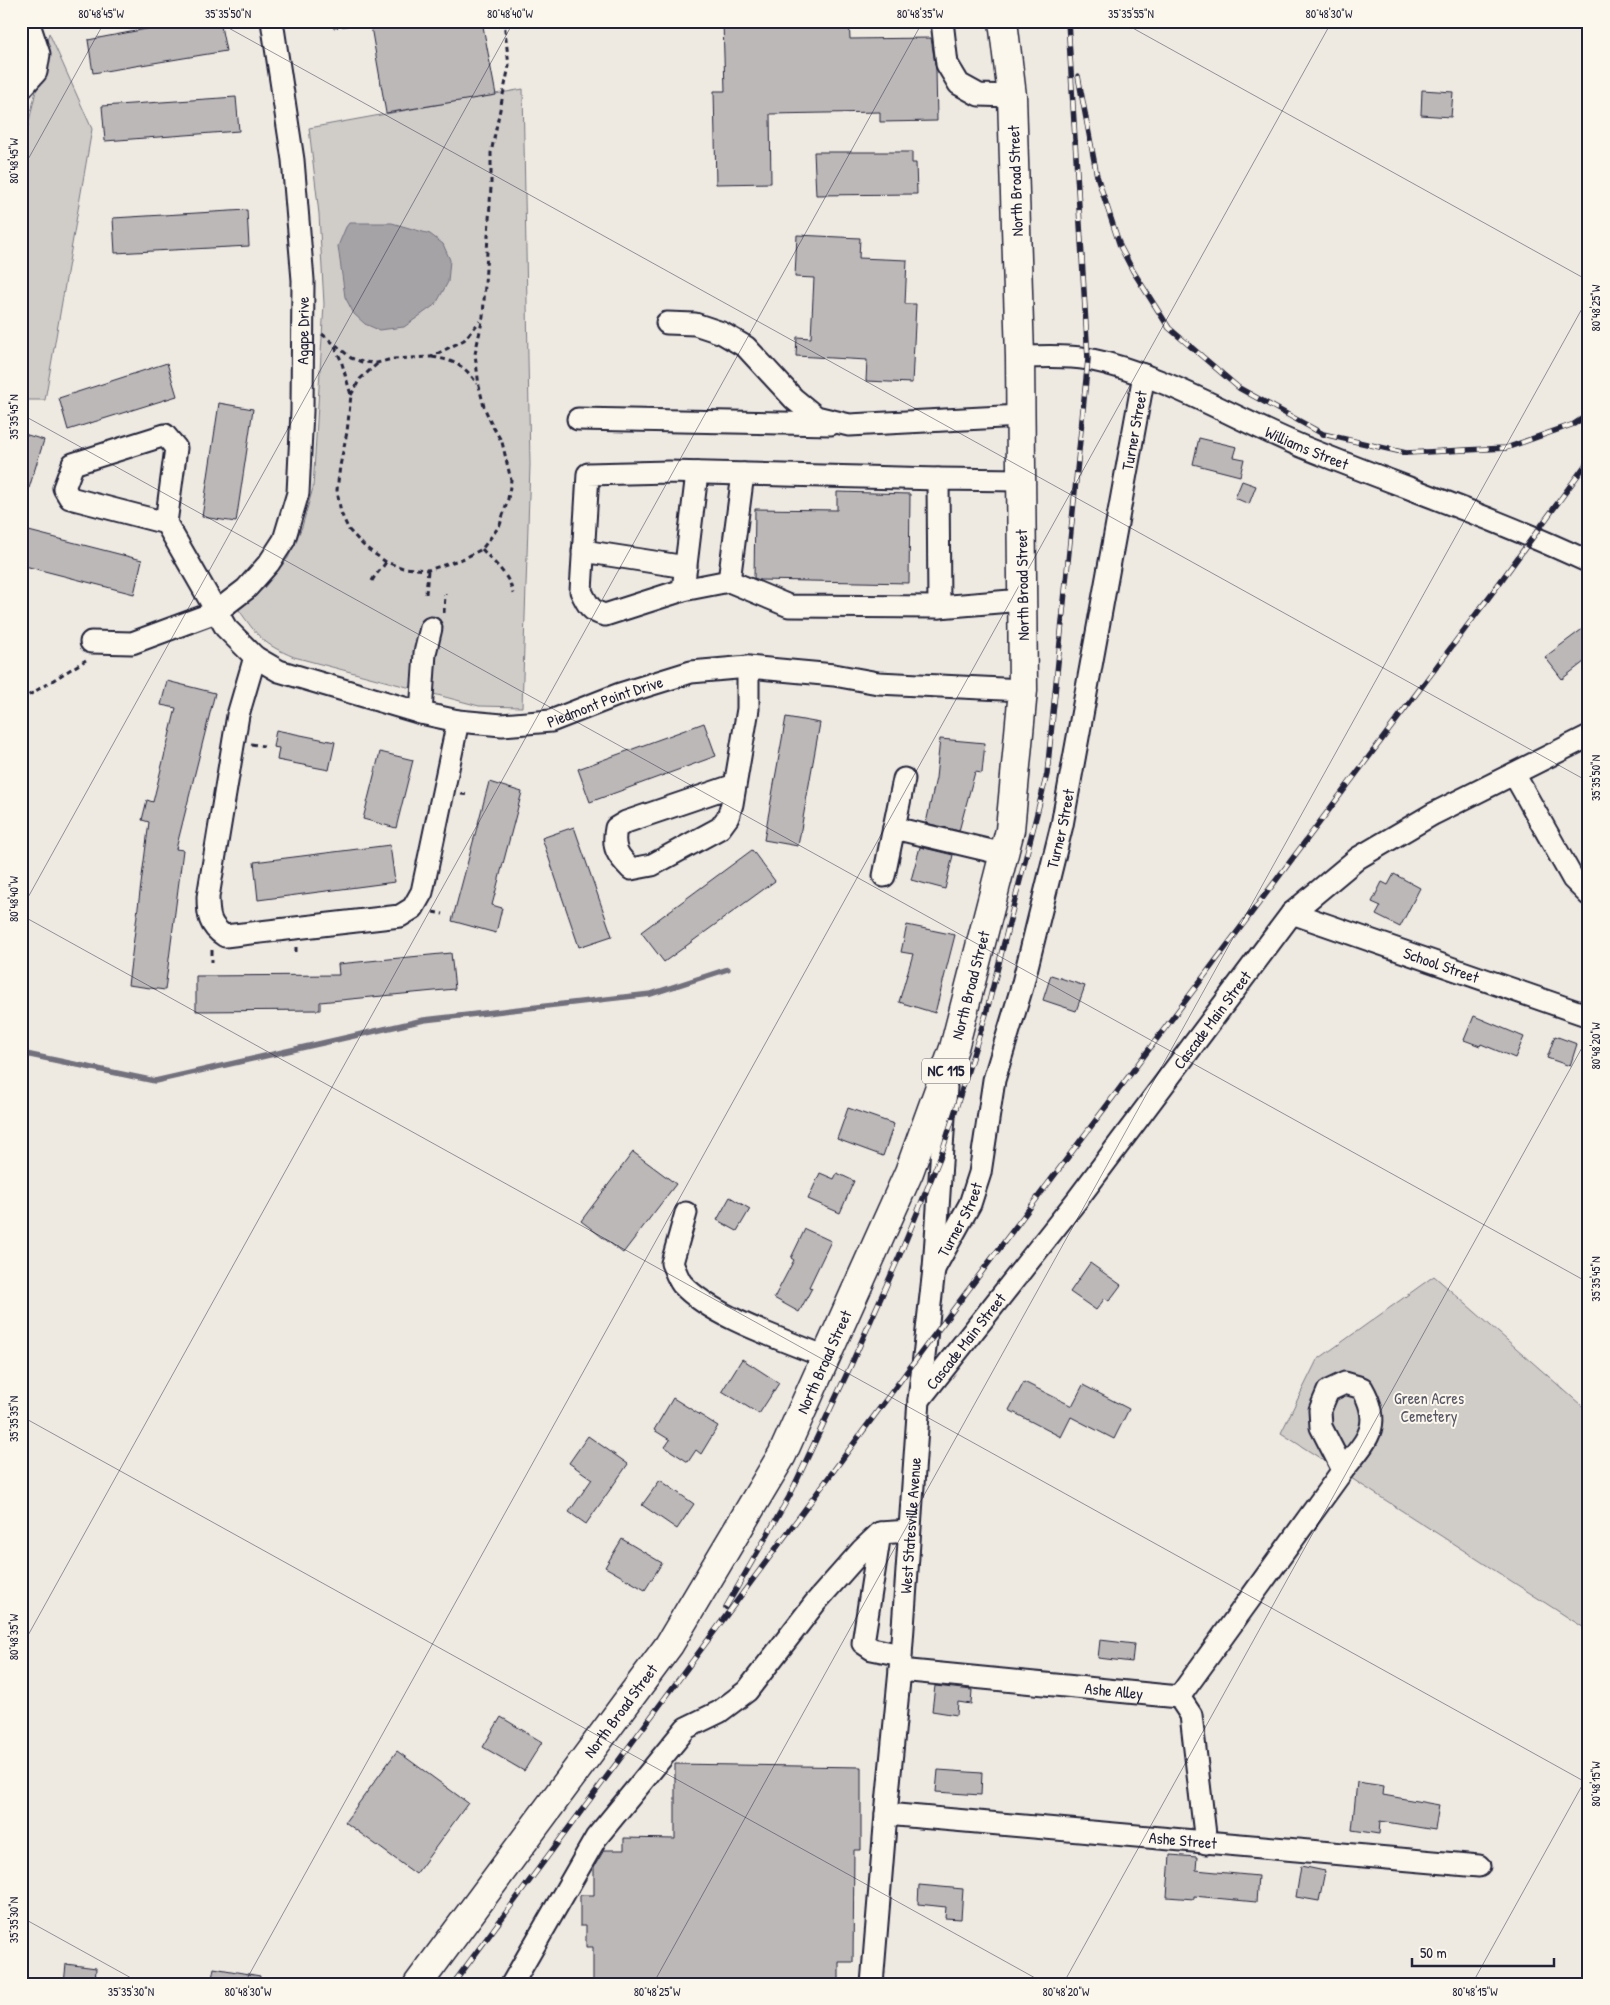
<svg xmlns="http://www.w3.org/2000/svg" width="1610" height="2005" font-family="'Patrick Hand',sans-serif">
<rect width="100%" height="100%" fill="#eeeae2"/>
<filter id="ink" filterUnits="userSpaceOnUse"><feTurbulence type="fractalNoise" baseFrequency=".02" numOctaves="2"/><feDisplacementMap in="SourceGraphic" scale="10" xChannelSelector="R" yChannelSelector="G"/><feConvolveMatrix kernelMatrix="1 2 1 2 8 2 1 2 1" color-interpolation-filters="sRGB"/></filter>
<g filter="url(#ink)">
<path fill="#d0cdc9" stroke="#797882" d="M49,33L92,129L45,400H21V157Z
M523,89L530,465L522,707L479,706L294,657C263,644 258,637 239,610L264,588L288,558L302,527L313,488L324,304L319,214L309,128Z
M1434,1276L1589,1412V1631L1281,1433L1317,1360Z"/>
<path fill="#a6a3a7" stroke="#716f7c" d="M349,223H392L430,234L443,244L450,260L448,282L436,304L404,327L379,330L365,324L354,314L345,297L338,246L346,227Z"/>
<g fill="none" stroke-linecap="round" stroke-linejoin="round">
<path stroke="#716f7c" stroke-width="5.5" d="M21,1053L155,1081L424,1020L651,994L728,969"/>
</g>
<path fill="#bcb8b8" stroke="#22223b" d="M189,21H220L226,51L93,73L88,40Z
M370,21H482L496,95L386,113Z
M723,21H849L850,39L931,38L936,70L937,121L880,122V112L770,114L771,183L716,184L714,91H725Z
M1422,90L1453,92L1451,117L1421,115Z
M236,97L239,131L105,141L102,106Z
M814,152H912V163H916L917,194L816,195Z
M247,210L249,246L115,253L113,218Z
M797,235L860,238L859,258L907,260L905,304H916L912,383L866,381L867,360L796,356L797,337L811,338L814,278L795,277Z
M167,363L177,396L68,430L59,398Z
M219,403L253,409L236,522L202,517Z
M21,433L44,440L25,501H21Z
M1199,438L1237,447L1234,457L1244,459L1240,476L1193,464Z
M1242,481L1256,486L1249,504L1235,498Z
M837,492L910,494L909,583L760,580L754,578L755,509L837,510Z
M21,529L142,560L134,594L21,565Z
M1589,624V658L1562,679L1545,657Z
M167,681L215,693L176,849L183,850L165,990L128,985L149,822L142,820L147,800L153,802L176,708L161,705Z
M786,717L820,723L798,846L764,840Z
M704,723L716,756L590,802L578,769Z
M276,730L335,742L329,770L277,760L279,748L273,747Z
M940,739L985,743L982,773L975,772L959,831L926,823L936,778Z
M380,752L413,760L396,828L363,819Z
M489,782L522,792L492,905L502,908L496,933L452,921Z
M574,827L612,936L579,947L542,838Z
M390,845L395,882L258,900L254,862Z
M920,847L953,855L945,889L911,880Z
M752,850L775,881L664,962L641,932Z
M1394,874L1420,888L1400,927L1376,915L1381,906L1372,902L1382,882L1388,885Z
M907,925L955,935L935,1013L899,1002L913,954L901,952Z
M451,953L455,989L320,1002V1010L196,1011V976L339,975L338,964Z
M1051,975L1085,986L1076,1011L1043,1000Z
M1474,1016L1524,1037L1515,1058L1481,1044L1480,1046L1464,1040Z
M1555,1036L1577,1044L1570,1066L1547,1058Z
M848,1108L894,1124L883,1156L837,1139Z
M633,1152L676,1184L623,1253L581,1221Z
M820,1173L834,1179L837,1173L854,1181L840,1213L808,1199Z
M730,1197L750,1209L737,1231L717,1220Z
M805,1229L831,1241L809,1287L812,1288L799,1312L774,1298L794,1260L791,1258Z
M1090,1263L1121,1285L1109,1301L1105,1298L1096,1310L1070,1292Z
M742,1359L779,1383L759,1414L722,1391Z
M1024,1382L1072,1406L1083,1385L1129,1409L1114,1439L1071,1417L1061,1437L1009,1410Z
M673,1398L718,1426L701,1454L696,1450L688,1462L665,1447L670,1440L654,1430Z
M588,1436L628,1464L586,1524L569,1512L592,1479L569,1463Z
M660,1480L694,1504L677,1529L642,1505Z
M622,1539L662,1563L645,1590L605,1567Z
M1100,1640L1134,1644L1132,1662L1098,1658Z
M935,1686L972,1690L971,1704L958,1702L957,1715L932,1711Z
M501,1717L542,1742L524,1771L483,1747Z
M397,1751L468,1803L416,1874L345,1822Z
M675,1764L861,1767V1850H854L853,1962H839V1984H593V1947H586V1926H580V1895H594V1867L604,1850H624V1838L675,1839Z
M938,1770L982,1773L981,1795L936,1792Z
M1357,1782L1384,1786L1383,1795L1439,1805L1435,1830L1380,1821L1379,1834L1352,1830Z
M1170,1855L1197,1857L1196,1870L1258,1876L1256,1902L1194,1896V1899L1167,1897Z
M1301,1866L1325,1871L1319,1901L1296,1897Z
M919,1885L963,1889L961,1919L945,1918L946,1907L918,1904Z
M66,1964L96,1968L95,1984H64Z
M214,1968L260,1976L259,1984H211Z"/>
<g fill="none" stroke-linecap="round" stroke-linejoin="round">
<defs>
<g id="minor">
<path d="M942,21L947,64L959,84L979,95L1012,96"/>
<path d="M21,89L36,72L39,54L28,21"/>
<path d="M667,323L695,324L722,333L746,347L794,399L816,417L849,425L1021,416"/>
<path id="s1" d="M1020,357C1042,357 1066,355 1088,359C1163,374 1231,417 1301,446C1397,485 1495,518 1589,562"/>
<path d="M578,419L831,424"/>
<path d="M938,479L669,472L588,474L581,591C587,604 591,612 605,615L683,590L729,581L789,606L939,607L1022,600"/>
<path id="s2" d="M166,523L176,448L165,435L73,464L64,488L70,498L166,523L226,628L255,657L279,671L421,713L458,721L502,725L551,721L620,694L691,672L748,667L834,675L878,683L1023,690"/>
<path d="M583,551L686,567"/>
<path d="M729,581L743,474"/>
<path d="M683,590L697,473"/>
<path d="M939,607L938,479L1021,480"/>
<path id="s3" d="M91,642L132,643L216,612L246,589L269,563L284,540L298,493L302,411L303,280L293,160L272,21"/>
<path d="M255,657L238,715L208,897C208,915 209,926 225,936L400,916L413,908L422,892L458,721"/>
<path d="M421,713L425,653L431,628"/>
<path d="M1514,774L1573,879L1589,895"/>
<path d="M735,785L626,822L616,828C612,848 617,855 631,869L652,865L720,828L728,817L732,804L748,709V667"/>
<path d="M894,828L1004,854"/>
<path d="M884,876L904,779"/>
<path id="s4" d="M1292,913L1589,1016"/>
<path d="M686,1213L672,1263C675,1270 678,1279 682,1284C712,1317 784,1340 826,1357"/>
<path id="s5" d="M934,1269L970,1204L980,1173L994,1080L1022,987L1062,825L1144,375"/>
<path d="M1345,1383L1362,1388C1384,1426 1366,1441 1343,1470L1321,1427L1320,1410L1328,1391Z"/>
<path id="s6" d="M919,1400L1077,1200L1292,913L1358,858L1433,814L1589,736"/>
<path d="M880,1533L863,1643L872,1649L901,1655"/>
<path id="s7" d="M900,1670L1179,1697L1191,1715L1206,1843"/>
<path d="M1179,1697L1343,1470"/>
<path id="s8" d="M886,1814L1479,1866"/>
<path d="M512,1984L596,1838L686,1728L719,1712L747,1691L815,1603L862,1550L880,1533L909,1531"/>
<path id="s9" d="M872,1984L886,1814L900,1670L919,1400L934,1269L946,1087"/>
</g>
<g id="major">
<path id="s10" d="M418,1984L669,1645L782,1455L909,1172L954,1048L1010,830L1023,690L1020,357L1012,96L1003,21"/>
</g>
</defs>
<use href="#minor" stroke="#22223b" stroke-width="25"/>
<use href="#major" stroke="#22223b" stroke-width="31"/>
<path stroke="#22223b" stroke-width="3" stroke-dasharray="5 4" stroke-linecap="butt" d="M333,27L363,22
M322,334L333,343L341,360L351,395L347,432L340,466L337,490L341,513L349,530L365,547L386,562L403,568L428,570L465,558L482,549L500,525L508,499L511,480L502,442L493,427L484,407L479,386L475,354L483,317L491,187V153L509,66L504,21
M336,345L351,358L362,362L377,363L392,359L431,357L464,340L480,321
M432,357C453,360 466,366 477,384
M351,395L360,379L377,364
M482,549C494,563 510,575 513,594
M372,581C376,573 382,569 386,562
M426,594L428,570
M444,613L445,594
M21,700L86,660
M251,744L264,746
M461,794L469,795
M433,912L443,914
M296,947V956
M212,950V962"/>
<use href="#minor" stroke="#fbf7ec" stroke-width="21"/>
<use href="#major" stroke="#fbf7ec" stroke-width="28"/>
<defs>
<path id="rail" d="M1078,76L1097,176L1120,246L1133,271L1169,328L1239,388L1323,434L1406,453L1506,448L1574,424L1589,414
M726,1607L789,1497L851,1365L899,1257L941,1155L986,1014L1047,774L1088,359L1068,21
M453,1984L926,1346L1498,585L1589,460"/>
</defs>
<use href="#rail" stroke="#22223b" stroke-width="5.5"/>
<use href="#rail" stroke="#fbf7ec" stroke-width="4" stroke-dasharray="11" stroke-linecap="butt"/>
</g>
</g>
<path fill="none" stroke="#22223b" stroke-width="1" stroke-opacity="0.45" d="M216,21L1589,782M1120,21L1589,281M21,172L105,21M21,414L1589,1283M21,910L514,21M21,915L1589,1784M21,1416L1046,1984M21,1648L923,21M21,1917L142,1984M244,1984L1332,21M653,1984L1589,296M1063,1984L1589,1035M1472,1984L1589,1773"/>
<g text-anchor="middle" stroke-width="4" stroke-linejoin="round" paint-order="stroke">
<rect fill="#fbf7ec" stroke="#636270" stroke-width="1" x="922" y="1058.5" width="48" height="25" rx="4"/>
<g font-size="15" font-weight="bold" fill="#22223b">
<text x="946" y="1076">NC 115</text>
</g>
<g font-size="16" fill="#22223b" stroke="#fbf7ec">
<text transform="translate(1015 181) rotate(-92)" y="6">North Broad Street</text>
<text dy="6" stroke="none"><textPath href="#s3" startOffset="442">Agape Drive</textPath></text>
<text dy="6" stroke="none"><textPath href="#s5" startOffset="866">Turner Street</textPath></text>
<text dy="6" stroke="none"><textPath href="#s1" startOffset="305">Williams Street</textPath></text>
<text transform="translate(1022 585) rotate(-91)" y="6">North Broad Street</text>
<text dy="6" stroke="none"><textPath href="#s2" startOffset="852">Piedmont Point Drive</textPath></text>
<text dy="6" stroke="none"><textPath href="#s5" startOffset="461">Turner Street</textPath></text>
<text dy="6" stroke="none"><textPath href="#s4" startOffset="158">School Street</textPath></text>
<text dy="6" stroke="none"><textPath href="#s10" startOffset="1150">North Broad Street</textPath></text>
<text dy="6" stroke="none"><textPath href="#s6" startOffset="480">Cascade Main Street</textPath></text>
<text dy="6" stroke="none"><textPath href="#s5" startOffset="56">Turner Street</textPath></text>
<text dy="6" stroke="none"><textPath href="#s6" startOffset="75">Cascade Main Street</textPath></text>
<text dy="6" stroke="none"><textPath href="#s10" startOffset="745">North Broad Street</textPath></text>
<text dy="6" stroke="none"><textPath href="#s9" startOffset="460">West Statesville Avenue</textPath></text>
<text dy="6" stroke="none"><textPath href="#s7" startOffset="215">Ashe Alley</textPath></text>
<text dy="6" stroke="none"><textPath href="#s10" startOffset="340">North Broad Street</textPath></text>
<text dy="6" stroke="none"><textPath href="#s8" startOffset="298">Ashe Street</textPath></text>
</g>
<g font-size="16" fill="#565566" stroke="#fbf7ec">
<text x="1429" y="1404">Green Acres<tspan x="1429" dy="18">Cemetery</tspan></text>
</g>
</g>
<rect width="1610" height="2005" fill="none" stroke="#fbf7ec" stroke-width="55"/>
<path d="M1412 1958v8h142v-8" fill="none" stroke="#22223b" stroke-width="2.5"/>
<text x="1420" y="1958" font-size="15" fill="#22223b" stroke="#fbf7ec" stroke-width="4" paint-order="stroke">50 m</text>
<rect x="28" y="28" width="1554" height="1950" fill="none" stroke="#22223b" stroke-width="2"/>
<g font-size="12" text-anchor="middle" fill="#22223b">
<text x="101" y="18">80°48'45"W</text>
<text x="228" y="18">35°35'50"N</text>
<text x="510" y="18">80°48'40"W</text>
<text x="920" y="18">80°48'35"W</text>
<text x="1131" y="18">35°35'55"N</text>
<text x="1329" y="18">80°48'30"W</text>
<text transform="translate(14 161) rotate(-90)" y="4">80°48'45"W</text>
<text transform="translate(1596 308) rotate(-90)" y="4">80°48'25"W</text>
<text transform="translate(14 417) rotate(-90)" y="4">35°35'45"N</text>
<text transform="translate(1596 778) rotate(-90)" y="4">35°35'50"N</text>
<text transform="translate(14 899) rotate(-90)" y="4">80°48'40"W</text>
<text transform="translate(1596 1046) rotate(-90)" y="4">80°48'20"W</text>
<text transform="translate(1596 1279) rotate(-90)" y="4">35°35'45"N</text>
<text transform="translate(14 1419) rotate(-90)" y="4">35°35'35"N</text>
<text transform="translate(14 1637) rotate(-90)" y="4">80°48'35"W</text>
<text transform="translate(1596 1784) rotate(-90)" y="4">80°48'15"W</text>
<text transform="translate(14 1920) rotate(-90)" y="4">35°35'30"N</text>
<text x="131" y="1996">35°35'30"N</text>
<text x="248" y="1996">80°48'30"W</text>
<text x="657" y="1996">80°48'25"W</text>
<text x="1066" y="1996">80°48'20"W</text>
<text x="1475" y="1996">80°48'15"W</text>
</g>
</svg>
